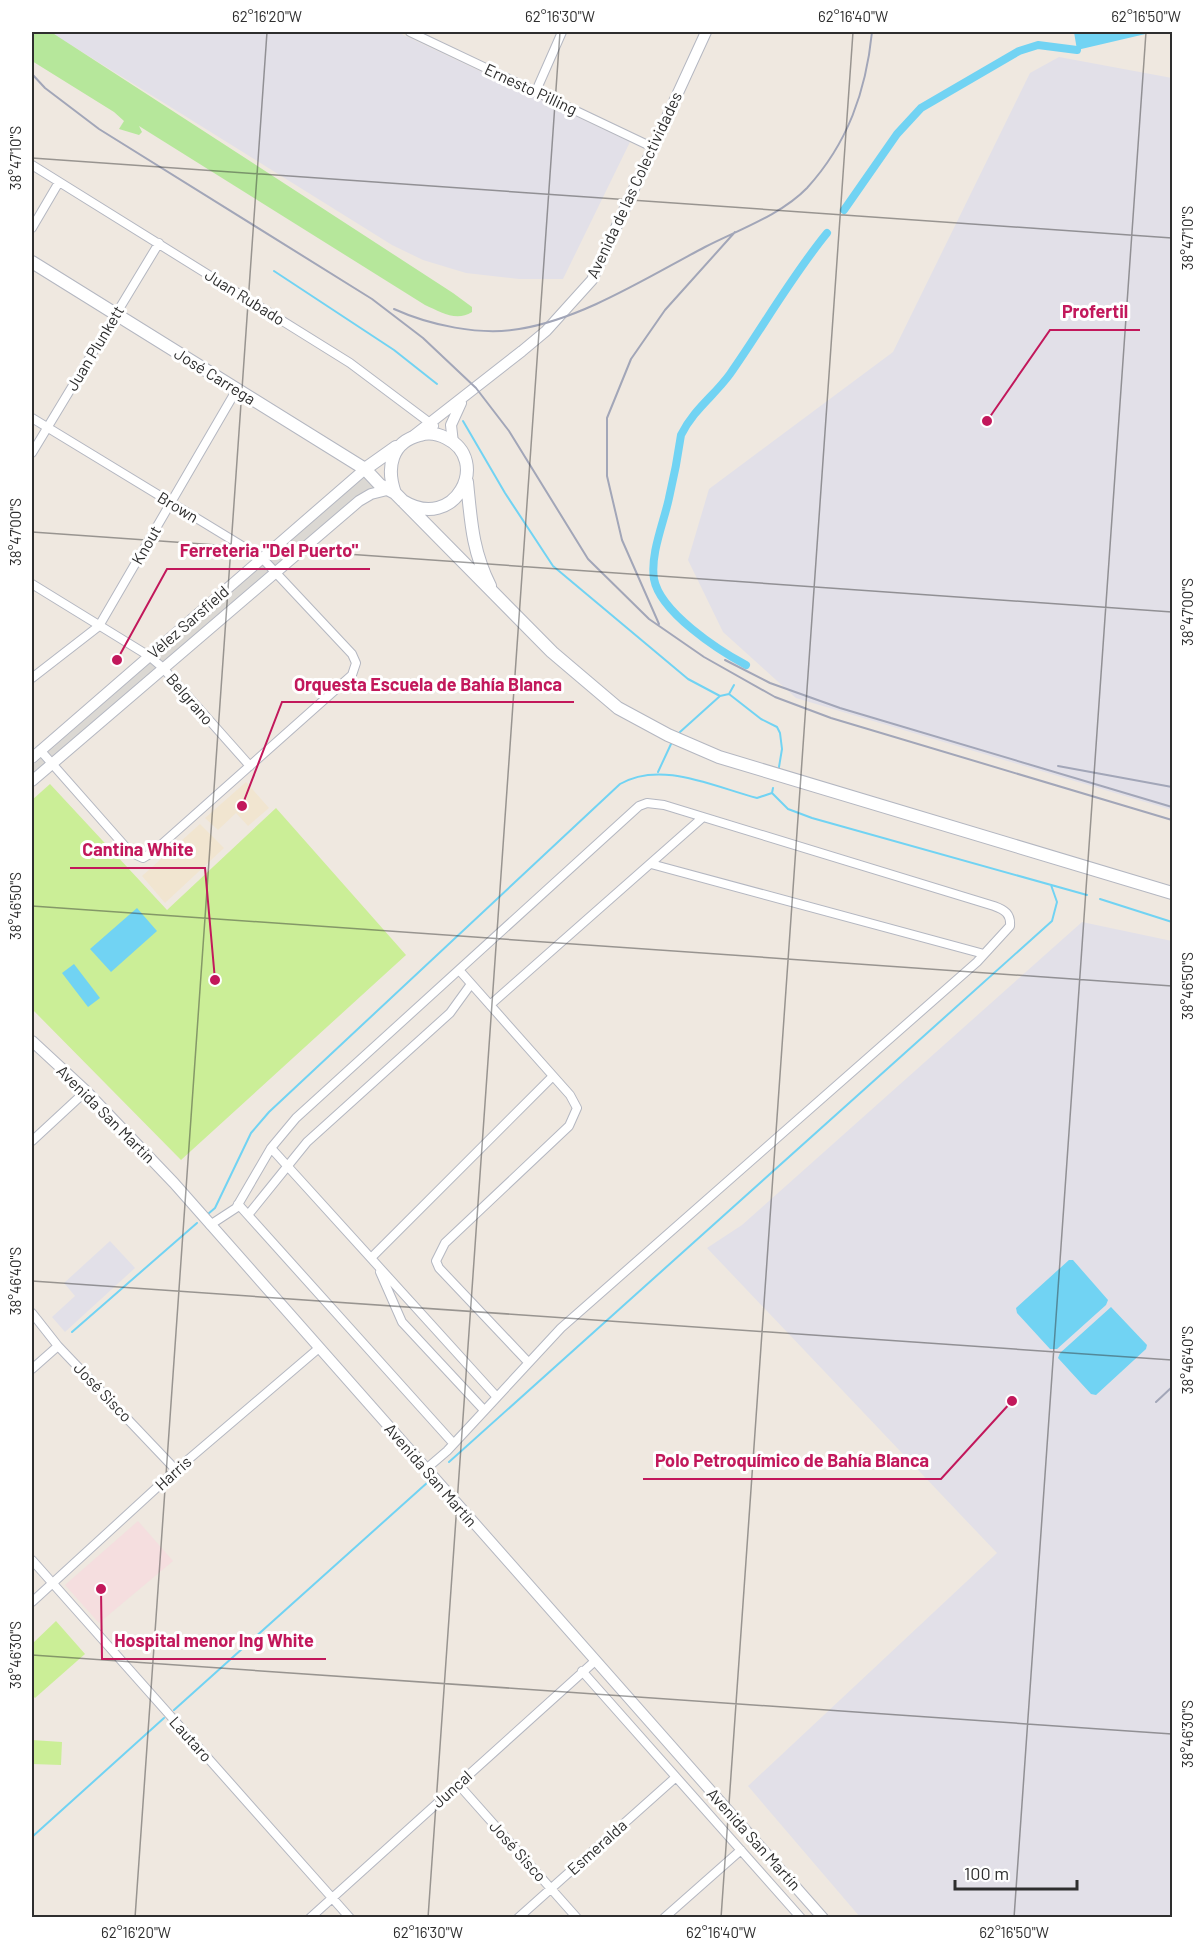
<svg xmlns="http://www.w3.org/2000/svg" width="1204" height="1949" font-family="Barlow,sans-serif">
<rect width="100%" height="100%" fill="#efe8e0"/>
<path fill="#e2e0e8" d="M50,32H397L630,142L563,279H519L466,273L423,260L392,245Z
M1059,57L1172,78V810L796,698L723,632L688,560L709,489L893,352L1030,73Z
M1082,922L1172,941V1917H860L748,1786L997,1553L707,1248L742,1225Z
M110,1241L135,1268L65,1332L52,1317L75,1296L64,1283Z"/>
<path fill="#f1e5d0" d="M246,782L269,808L248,826L236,813L218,830L205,818Z
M200,824L224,848L165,903L142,876Z"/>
<path fill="#f5dedf" d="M138,1521L173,1561L99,1623L65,1585Z"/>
<path fill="#b6e79b" d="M32,32H51L453,293L472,307V312C456,322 441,312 425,305L139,126L142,132L139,135L119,129L124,121L114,112L32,61Z"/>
<path fill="#cbee97" d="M50,784L167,910L276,808L406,955L181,1160L32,1009V800Z
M56,1621L85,1654L35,1698L32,1695V1644Z
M32,1740L62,1742L61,1765L32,1764Z"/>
<path fill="#dbd8d3" d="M364,476L378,488L362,494L32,776V766Z"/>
<path fill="#71d3f3" d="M1074,32H1154L1077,50Z
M137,908L157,931L111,972L90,949Z
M74,964L100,998L88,1007L62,973Z
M1069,1260H1073L1108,1300L1106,1305L1057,1349H1050L1017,1313L1016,1308Z
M1111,1307L1147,1345L1146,1349L1096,1395L1091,1394L1058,1358L1060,1353Z"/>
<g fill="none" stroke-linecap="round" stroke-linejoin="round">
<path stroke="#71d3f3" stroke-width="2" d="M274,271L394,350L437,384
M463,421L505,493L553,566L688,679L720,696
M729,694L761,719L777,727L780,733L782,749L779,767
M680,732L720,696L729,694L734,685
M658,772L671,744
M772,793L788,809L812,818L1087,895
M1100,899L1172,922
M208,1214L215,1208L251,1133L269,1112L620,784C661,760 714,787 757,798L772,793L773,788
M72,1332L197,1223
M449,1462L1052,921L1057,902L1051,885
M174,1710L428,1482
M32,1837L164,1718"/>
<path stroke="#71d3f3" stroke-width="8" d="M844,210L897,134L921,108L1019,51L1038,45L1077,50
M746,665C718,650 660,612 654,579C650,554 664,522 669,498C674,477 678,456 681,435C694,409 714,396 730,374C763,327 791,277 827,233"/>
<defs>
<path id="minor" d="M410,32L652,147
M536,91L562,32
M32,165L350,363L434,426
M32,228L59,182
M32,418L262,558L352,654L356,663L352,675L153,852L143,858L130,852L40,750
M32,453L159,243
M32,584L149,656L162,667L250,766
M32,678L99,626L237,389
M651,864L984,954
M459,970L570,1095L577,1108L569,1126L445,1243L436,1261L439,1268L528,1362
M490,1005L702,818
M32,1141L86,1091
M271,1148L496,1396
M238,1204L453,1443
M248,1215L307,1142L450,1013L471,984
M210,1225L236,1208L271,1148L296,1118L639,806L647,803L664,805L994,906C1005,910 1011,914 1010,926L977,962L561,1328L447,1451L426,1469
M371,1258L553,1076
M380,1272L402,1322L483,1409
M32,1313L58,1346L176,1470
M32,1369L58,1346
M32,1560L350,1918
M32,1602L176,1470L319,1348
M582,1671L801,1918
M458,1784L577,1918
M310,1918L595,1661
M518,1918L676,1777
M664,1918L741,1850"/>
<path id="tertiary" d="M412,437L522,351L546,331L592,280L706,32
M453,443L451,425L461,403
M32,758L365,469
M32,781L359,501L371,494L387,490
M32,1041L86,1091L174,1183L823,1918"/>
<path id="secondary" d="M32,262L365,469L380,485L395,493
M365,469L396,447
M467,482C471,521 472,550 490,586
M403,501C455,533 492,460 446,438C438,434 429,432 420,435C391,442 386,468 395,493L552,652L618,708L668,735L719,757L1172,893"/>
</defs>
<use href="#minor" stroke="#b4b7c1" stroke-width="10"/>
<use href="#tertiary" stroke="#b4b7c1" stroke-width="12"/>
<use href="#secondary" stroke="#b4b7c1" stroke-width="14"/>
<use href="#minor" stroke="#fff" stroke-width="8"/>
<use href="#tertiary" stroke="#fff" stroke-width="10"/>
<use href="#secondary" stroke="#fff" stroke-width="12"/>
<path stroke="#a2a6b8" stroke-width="2" d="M32,74L45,88L99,129L372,299L423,338L476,388L509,431L588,559L649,619L704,657L775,697L831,718L1172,820
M394,309C429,325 480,336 519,329C582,319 648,277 705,247C738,230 781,215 807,188C848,143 866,91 872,32
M659,624L622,540L607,476V418L631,359L665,310L735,232
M725,660L770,683L840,708L1172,807
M1058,766L1172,787
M1156,1402L1172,1387"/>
</g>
<path fill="none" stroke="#2e2e2e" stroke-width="1.5" stroke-opacity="0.45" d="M32,158L1172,238M32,532L1172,612M32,906L1172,986M32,1281L1172,1360M32,1655L1172,1734M135,1918L267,32M428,1918L560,32M721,1918L853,32M1014,1918L1146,32"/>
<g text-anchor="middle" stroke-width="6" stroke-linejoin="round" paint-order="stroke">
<g font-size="16" fill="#2e2e2e" stroke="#fff">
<text transform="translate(531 89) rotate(25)" y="6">Ernesto Pilling</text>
<text transform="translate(634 185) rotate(-65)" y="6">Avenida de las Colectividades</text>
<text transform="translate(245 297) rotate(32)" y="6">Juan Rubado</text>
<text transform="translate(95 348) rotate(-59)" y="6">Juan Plunkett</text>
<text transform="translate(215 376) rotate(32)" y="6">José Carrega</text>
<text transform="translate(178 507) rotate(31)" y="6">Brown</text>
<text transform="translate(146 545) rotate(-60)" y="6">Knout</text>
<text transform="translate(188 622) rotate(-41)" y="6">Vélez Sarsfield</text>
<text transform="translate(190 699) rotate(49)" y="6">Belgrano</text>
<text transform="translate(106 1114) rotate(45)" y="6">Avenida San Martín</text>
<text transform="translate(103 1392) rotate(46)" y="6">José Sisco</text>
<text transform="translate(173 1473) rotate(-42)" y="6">Harris</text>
<text transform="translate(431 1475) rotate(49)" y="6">Avenida San Martín</text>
<text transform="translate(191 1739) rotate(48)" y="6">Lautaro</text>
<text transform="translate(452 1789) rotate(-42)" y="6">Juncal</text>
<text transform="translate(754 1839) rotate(48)" y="6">Avenida San Martín</text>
<text transform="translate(597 1847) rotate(-42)" y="6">Esmeralda</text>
<text transform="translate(518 1851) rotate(48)" y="6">José Sisco</text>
</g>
</g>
<path fill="none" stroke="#c2185b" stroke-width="2" d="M987 421L1050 330H1140M117 660L167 569H370M242 806L282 702H574M215 980L205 868H70M1012 1401L941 1479H643M101 1589L102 1659H326"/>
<g fill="#c2185b" stroke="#fff" stroke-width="2">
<circle cx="987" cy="421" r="6"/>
<circle cx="117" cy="660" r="6"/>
<circle cx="242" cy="806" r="6"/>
<circle cx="215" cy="980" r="6"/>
<circle cx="1012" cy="1401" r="6"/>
<circle cx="101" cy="1589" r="6"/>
</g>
<g font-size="18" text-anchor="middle" font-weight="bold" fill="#c2185b" stroke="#fff" stroke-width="6" stroke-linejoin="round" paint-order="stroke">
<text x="1095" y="318">Profertil</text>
<text x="269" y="557">Ferreteria "Del Puerto"</text>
<text x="428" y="691">Orquesta Escuela de Bahía Blanca</text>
<text x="138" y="856">Cantina White</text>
<text x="792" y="1467">Polo Petroquímico de Bahía Blanca</text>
<text x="214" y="1647">Hospital menor Ing White</text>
</g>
<rect width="1204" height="1949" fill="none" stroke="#ffffff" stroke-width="66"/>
<path d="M955 1880v9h122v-9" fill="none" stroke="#2e2e2e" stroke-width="3"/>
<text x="964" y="1880" font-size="18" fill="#2e2e2e" stroke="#ffffff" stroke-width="4.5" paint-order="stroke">100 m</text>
<rect x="33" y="33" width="1138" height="1883" fill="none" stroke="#2e2e2e" stroke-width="2"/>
<g font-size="15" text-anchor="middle" fill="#2e2e2e">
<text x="267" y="22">62°16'20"W</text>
<text x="560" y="22">62°16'30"W</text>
<text x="853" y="22">62°16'40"W</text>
<text x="1146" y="22">62°16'50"W</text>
<text transform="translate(16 158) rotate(-90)" y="5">38°47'10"S</text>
<text transform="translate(1188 238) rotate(-90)" y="5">38°47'10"S</text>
<text transform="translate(16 532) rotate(-90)" y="5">38°47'00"S</text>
<text transform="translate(1188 612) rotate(-90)" y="5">38°47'00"S</text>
<text transform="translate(16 906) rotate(-90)" y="5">38°46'50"S</text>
<text transform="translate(1188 986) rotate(-90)" y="5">38°46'50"S</text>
<text transform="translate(16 1281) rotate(-90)" y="5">38°46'40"S</text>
<text transform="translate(1188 1360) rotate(-90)" y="5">38°46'40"S</text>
<text transform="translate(16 1655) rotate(-90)" y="5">38°46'30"S</text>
<text transform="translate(1188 1734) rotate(-90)" y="5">38°46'30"S</text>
<text x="136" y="1938">62°16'20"W</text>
<text x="428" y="1938">62°16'30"W</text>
<text x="721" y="1938">62°16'40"W</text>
<text x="1014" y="1938">62°16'50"W</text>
</g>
</svg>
